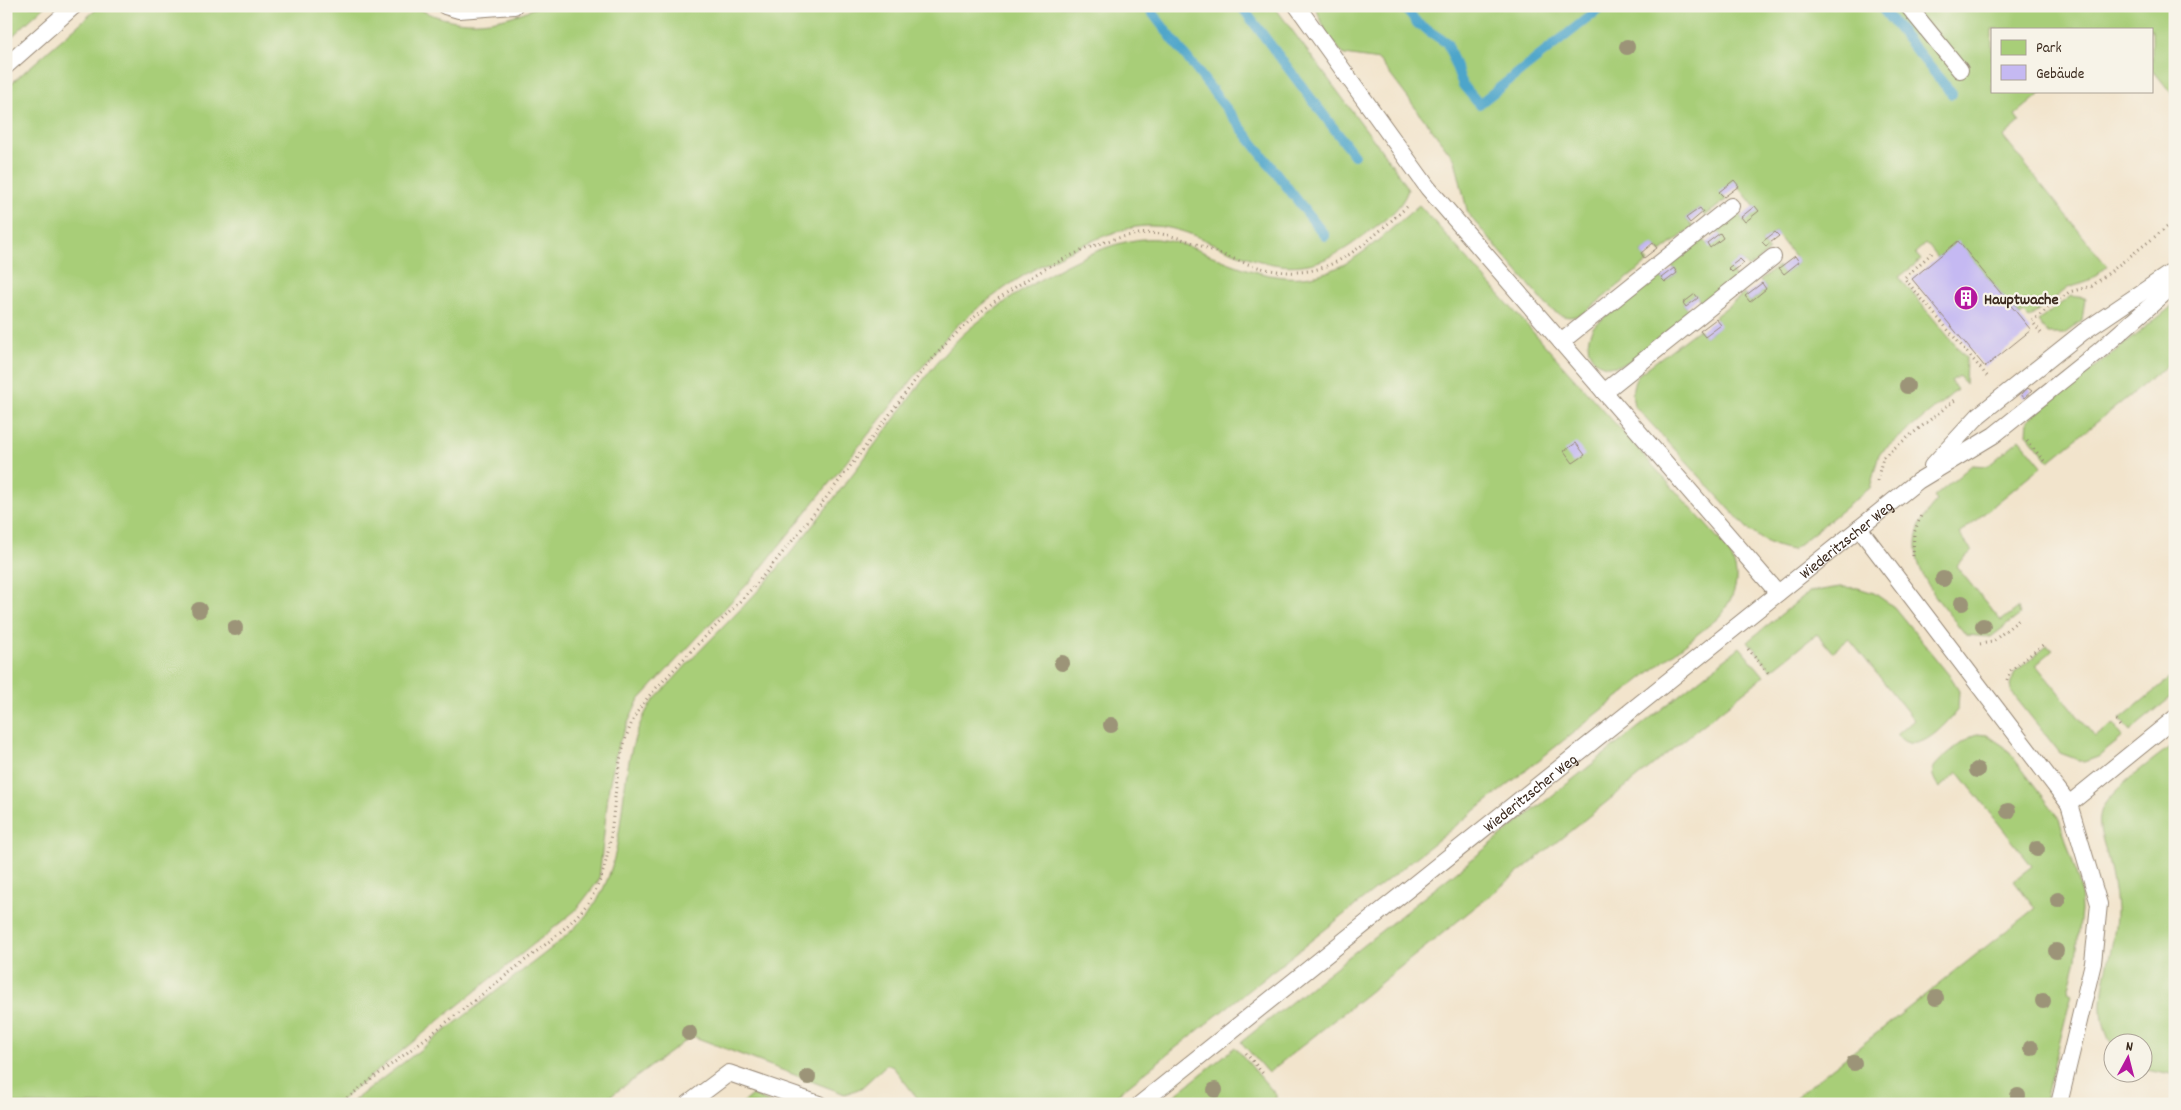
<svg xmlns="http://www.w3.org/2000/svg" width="2181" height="1110" font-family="Dekko,sans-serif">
<rect width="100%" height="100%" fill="#f7f3e8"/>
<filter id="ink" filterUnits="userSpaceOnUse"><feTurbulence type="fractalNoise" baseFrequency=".02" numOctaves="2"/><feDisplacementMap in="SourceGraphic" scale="10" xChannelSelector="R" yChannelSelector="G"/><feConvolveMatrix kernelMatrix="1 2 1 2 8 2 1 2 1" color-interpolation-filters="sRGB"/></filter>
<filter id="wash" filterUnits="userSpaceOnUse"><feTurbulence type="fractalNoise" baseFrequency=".0096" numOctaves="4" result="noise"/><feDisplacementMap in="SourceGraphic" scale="20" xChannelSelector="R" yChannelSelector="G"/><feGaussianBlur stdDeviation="1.12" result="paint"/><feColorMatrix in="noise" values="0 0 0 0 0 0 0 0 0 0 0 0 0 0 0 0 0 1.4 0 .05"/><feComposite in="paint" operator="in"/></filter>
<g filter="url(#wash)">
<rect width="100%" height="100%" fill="#f2e4cc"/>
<path fill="#a8ce78" stroke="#727c4b" d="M6,6H45L6,42Z
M100,6H413C454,29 496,26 538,6H777L807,12L843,6H1274L1396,170L1408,190C1401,210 1383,221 1367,233C1308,281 1273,269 1209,242C1185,231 1162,223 1136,227C1118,230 1101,237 1085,244C1033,266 995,292 952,330L755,576L638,701L618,745L609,786L599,880L576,910L336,1104H6V88Z
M1315,6H2175V98L2152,69V29H1992V91H2044L2015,115L2020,122L2003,137L2107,266L2087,282L2068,288L2029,318L2024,313L2020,316L1958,242L1938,258L1926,243L1915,253L1921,260L1899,277L1966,358L1965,384L1959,376L1951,381L1957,390L1879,454L1870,488L1792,550C1774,547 1760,540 1746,527L1634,405C1631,393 1632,384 1639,374L1699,329L1705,337L1720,325L1714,317L1744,294L1750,302L1766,289L1760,280L1778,266L1784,274L1799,262L1775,232L1762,242L1769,251L1748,268L1740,259L1729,268L1736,278L1702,304L1695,294L1683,303L1691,313L1628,362C1600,377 1577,352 1594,326L1658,275L1665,282L1677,273L1671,264L1703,239L1710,247L1723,238L1716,229L1737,212L1745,222L1758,211L1734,181L1720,192L1726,200L1705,216L1699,208L1686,218L1693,227L1661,252L1653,244L1641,253L1648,262L1584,313C1570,320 1561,317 1549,308L1468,214L1455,160L1379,60L1344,55L1327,34Z
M1419,205L1725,546C1743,574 1738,593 1718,618L1105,1104H922L893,1067L887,1064L861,1088L845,1094L692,1036L600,1104H349C404,1062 459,1021 513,978C538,958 568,938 588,913C635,856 611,772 647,710C653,699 664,690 672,681C702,646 737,615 767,581C812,529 853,473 895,418C917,389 940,354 968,330C1011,295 1101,234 1158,239C1186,242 1212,257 1238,266C1325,298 1357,258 1419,205Z
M2071,296L2085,298L2082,321L2064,334H2048L2038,321Z
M2175,304V359L2049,461L2027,434L2028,420Z
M2020,439L2042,466L1959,534L1972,551L1956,566L2001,621L2018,608L2020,615L1991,637L1966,635C1934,595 1889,550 1937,501L1934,497L1972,465L1988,466Z
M1840,587L1858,588L1874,593L1894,607L1949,675L1959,691L1958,709C1948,722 1924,750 1906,742C1903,741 1899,737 1897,735L1914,720L1849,639L1832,652L1817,634L1771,670L1748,641L1809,592Z
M2047,646L2053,650L2036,665L2095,737L2113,724L2123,737L2098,757L2084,762L2060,753L2012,693L2010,686L2015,672Z
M1740,647L1764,676L1268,1073L1241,1042Z
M2175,674V694L2130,731L2120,719Z
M1977,734L1987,735L2005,747L2058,816L2066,840L2080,886L2081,910L2076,959L2068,991L2072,993L2044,1104H1787L2035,908L2014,880L2032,866L1958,772L1939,788C1936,782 1931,776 1933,769C1938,759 1967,738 1977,734Z
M2175,743V1076L2144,1069V1042H2114L2113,1046C2086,1006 2117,954 2116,909C2115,892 2112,876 2108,860C2105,843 2095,826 2102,809C2110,790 2157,757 2175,743Z
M1235,1047L1276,1095V1100L1271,1104H1164Z
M752,1095L772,1104H741Z"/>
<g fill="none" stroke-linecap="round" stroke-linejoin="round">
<path stroke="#4da5ca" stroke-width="10" d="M1147,6L1325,236
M1241,6L1354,155
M1403,6L1418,24L1447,43L1463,85L1479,104L1603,6
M1880,6L1952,94"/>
</g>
<g id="blocks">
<path fill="#c5b9f2" d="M1734,180L1739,186L1724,197L1719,192Z
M1755,206L1759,211L1745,222L1741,217Z
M1700,208L1703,212L1690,223L1686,218Z
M1775,232L1779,236L1766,246L1762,242Z
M1720,233L1723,238L1710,248L1707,243Z
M1958,241L2031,330L1985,367L1912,279Z
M1653,243L1657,248L1644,258L1641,253Z
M1795,256L1799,262L1784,274L1779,268Z
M1740,259L1744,263L1732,272L1728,268Z
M1674,268L1677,273L1665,282L1661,278Z
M1762,283L1766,289L1750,302L1745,296Z
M1695,294L1698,298L1686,307L1683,303Z
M1716,319L1721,325L1705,337L1700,331Z
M2028,388L2032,391L2024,398L2021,394Z
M1576,443L1585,455L1573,463L1564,451Z"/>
</g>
</g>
<g filter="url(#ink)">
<use href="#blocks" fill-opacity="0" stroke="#968775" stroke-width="1"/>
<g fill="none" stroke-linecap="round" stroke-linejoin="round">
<defs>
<g id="lane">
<path d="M445,6L459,10L514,6"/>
<path d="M1297,6L1428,188L1778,593"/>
<path d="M1908,6L1960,70"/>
<path d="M6,66L74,6"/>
<path d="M1561,342L1731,206"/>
<path d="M1604,392L1773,257"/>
<path d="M1932,466L1979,415L2083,332L2175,270"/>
<path d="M1859,528L2069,804L2099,904L2093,963L2059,1104"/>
<path d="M2069,804L2175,718"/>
<path d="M688,1104L729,1073L819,1104"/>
<path id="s1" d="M1140,1104L1918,481L1994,435L2099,351L2175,284"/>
</g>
</defs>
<use href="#lane" stroke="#968775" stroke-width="18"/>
<path stroke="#968775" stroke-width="3" stroke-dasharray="1 4" stroke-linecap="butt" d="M1932,253L1904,278L1988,377
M2041,333L2032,321L2069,292L2092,286L2175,221
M2027,441L2046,463
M1877,481L1883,457L1955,400
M1913,556L1914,533L1922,513
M1980,644L1992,642L2021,618
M1748,649L1768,673
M2007,680L2010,671L2044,644
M2116,721L2122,729
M1246,1053L1265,1076
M339,1104C396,1061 453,1018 509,973C534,953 563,933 584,908C628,854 600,765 642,705C649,695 659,685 668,676C698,642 733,611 763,576C804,528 842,477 881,426C906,393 929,359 959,331C1000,291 1102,226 1161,234C1186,238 1210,250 1234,259C1318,292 1348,259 1409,205"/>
<use href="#lane" stroke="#fff" stroke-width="16"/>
</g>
<g fill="#9c9478">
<circle cx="1627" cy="47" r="8"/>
<circle cx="1907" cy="386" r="8"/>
<circle cx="1943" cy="579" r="8"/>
<circle cx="1962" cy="603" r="8"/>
<circle cx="199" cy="610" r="8"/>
<circle cx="1983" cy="626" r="8"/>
<circle cx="235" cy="628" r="8"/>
<circle cx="1062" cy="663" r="8"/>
<circle cx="1111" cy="725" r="8"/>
<circle cx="1977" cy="770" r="8"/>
<circle cx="2008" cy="811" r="8"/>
<circle cx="2037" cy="849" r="8"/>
<circle cx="2058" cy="900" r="8"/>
<circle cx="2056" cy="951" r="8"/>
<circle cx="1936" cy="998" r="8"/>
<circle cx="2043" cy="1001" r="8"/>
<circle cx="689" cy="1033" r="8"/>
<circle cx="2031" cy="1048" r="8"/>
<circle cx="1854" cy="1063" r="8"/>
<circle cx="808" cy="1077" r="8"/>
<circle cx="1215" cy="1090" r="8"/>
<circle cx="2018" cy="1096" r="8"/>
</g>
</g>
<defs>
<symbol id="building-disc" viewBox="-11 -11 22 22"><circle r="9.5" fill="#b5179e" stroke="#f7f3e8"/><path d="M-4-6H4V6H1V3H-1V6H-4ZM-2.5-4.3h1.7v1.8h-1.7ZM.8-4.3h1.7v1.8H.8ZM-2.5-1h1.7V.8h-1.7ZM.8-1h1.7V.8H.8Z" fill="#fff"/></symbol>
</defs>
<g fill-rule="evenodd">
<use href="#building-disc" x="1952" y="284" width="28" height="28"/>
</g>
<g text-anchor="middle" stroke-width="4.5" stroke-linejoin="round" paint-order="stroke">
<g font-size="16" font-weight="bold" fill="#3b2a1e" stroke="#f7f3e8" text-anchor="start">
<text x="1984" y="304">Hauptwache</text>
</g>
<g font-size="16" fill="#3b2a1e" stroke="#f7f3e8">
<text dy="6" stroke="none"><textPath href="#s1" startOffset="904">Wiederitzscher Weg</textPath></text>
<text dy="6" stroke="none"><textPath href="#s1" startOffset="499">Wiederitzscher Weg</textPath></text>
</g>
</g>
<rect width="2181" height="1110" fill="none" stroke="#f7f3e8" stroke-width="25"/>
<rect x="1991" y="28" width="162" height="65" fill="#f7f3e8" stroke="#aca397"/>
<rect x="2001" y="40" width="25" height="15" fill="#a8ce78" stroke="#aca397"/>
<text x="2036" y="52" font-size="15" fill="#3b2a1e">Park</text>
<rect x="2001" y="65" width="25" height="15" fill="#c5b9f2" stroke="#aca397"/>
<text x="2036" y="78" font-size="15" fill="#3b2a1e">Gebäude</text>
<g transform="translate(2128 1058) rotate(7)"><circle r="24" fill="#f7f3e8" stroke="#aca397"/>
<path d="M0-4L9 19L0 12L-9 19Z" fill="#b5179e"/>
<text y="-8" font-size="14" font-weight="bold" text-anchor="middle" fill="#3b2a1e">N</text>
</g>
</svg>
